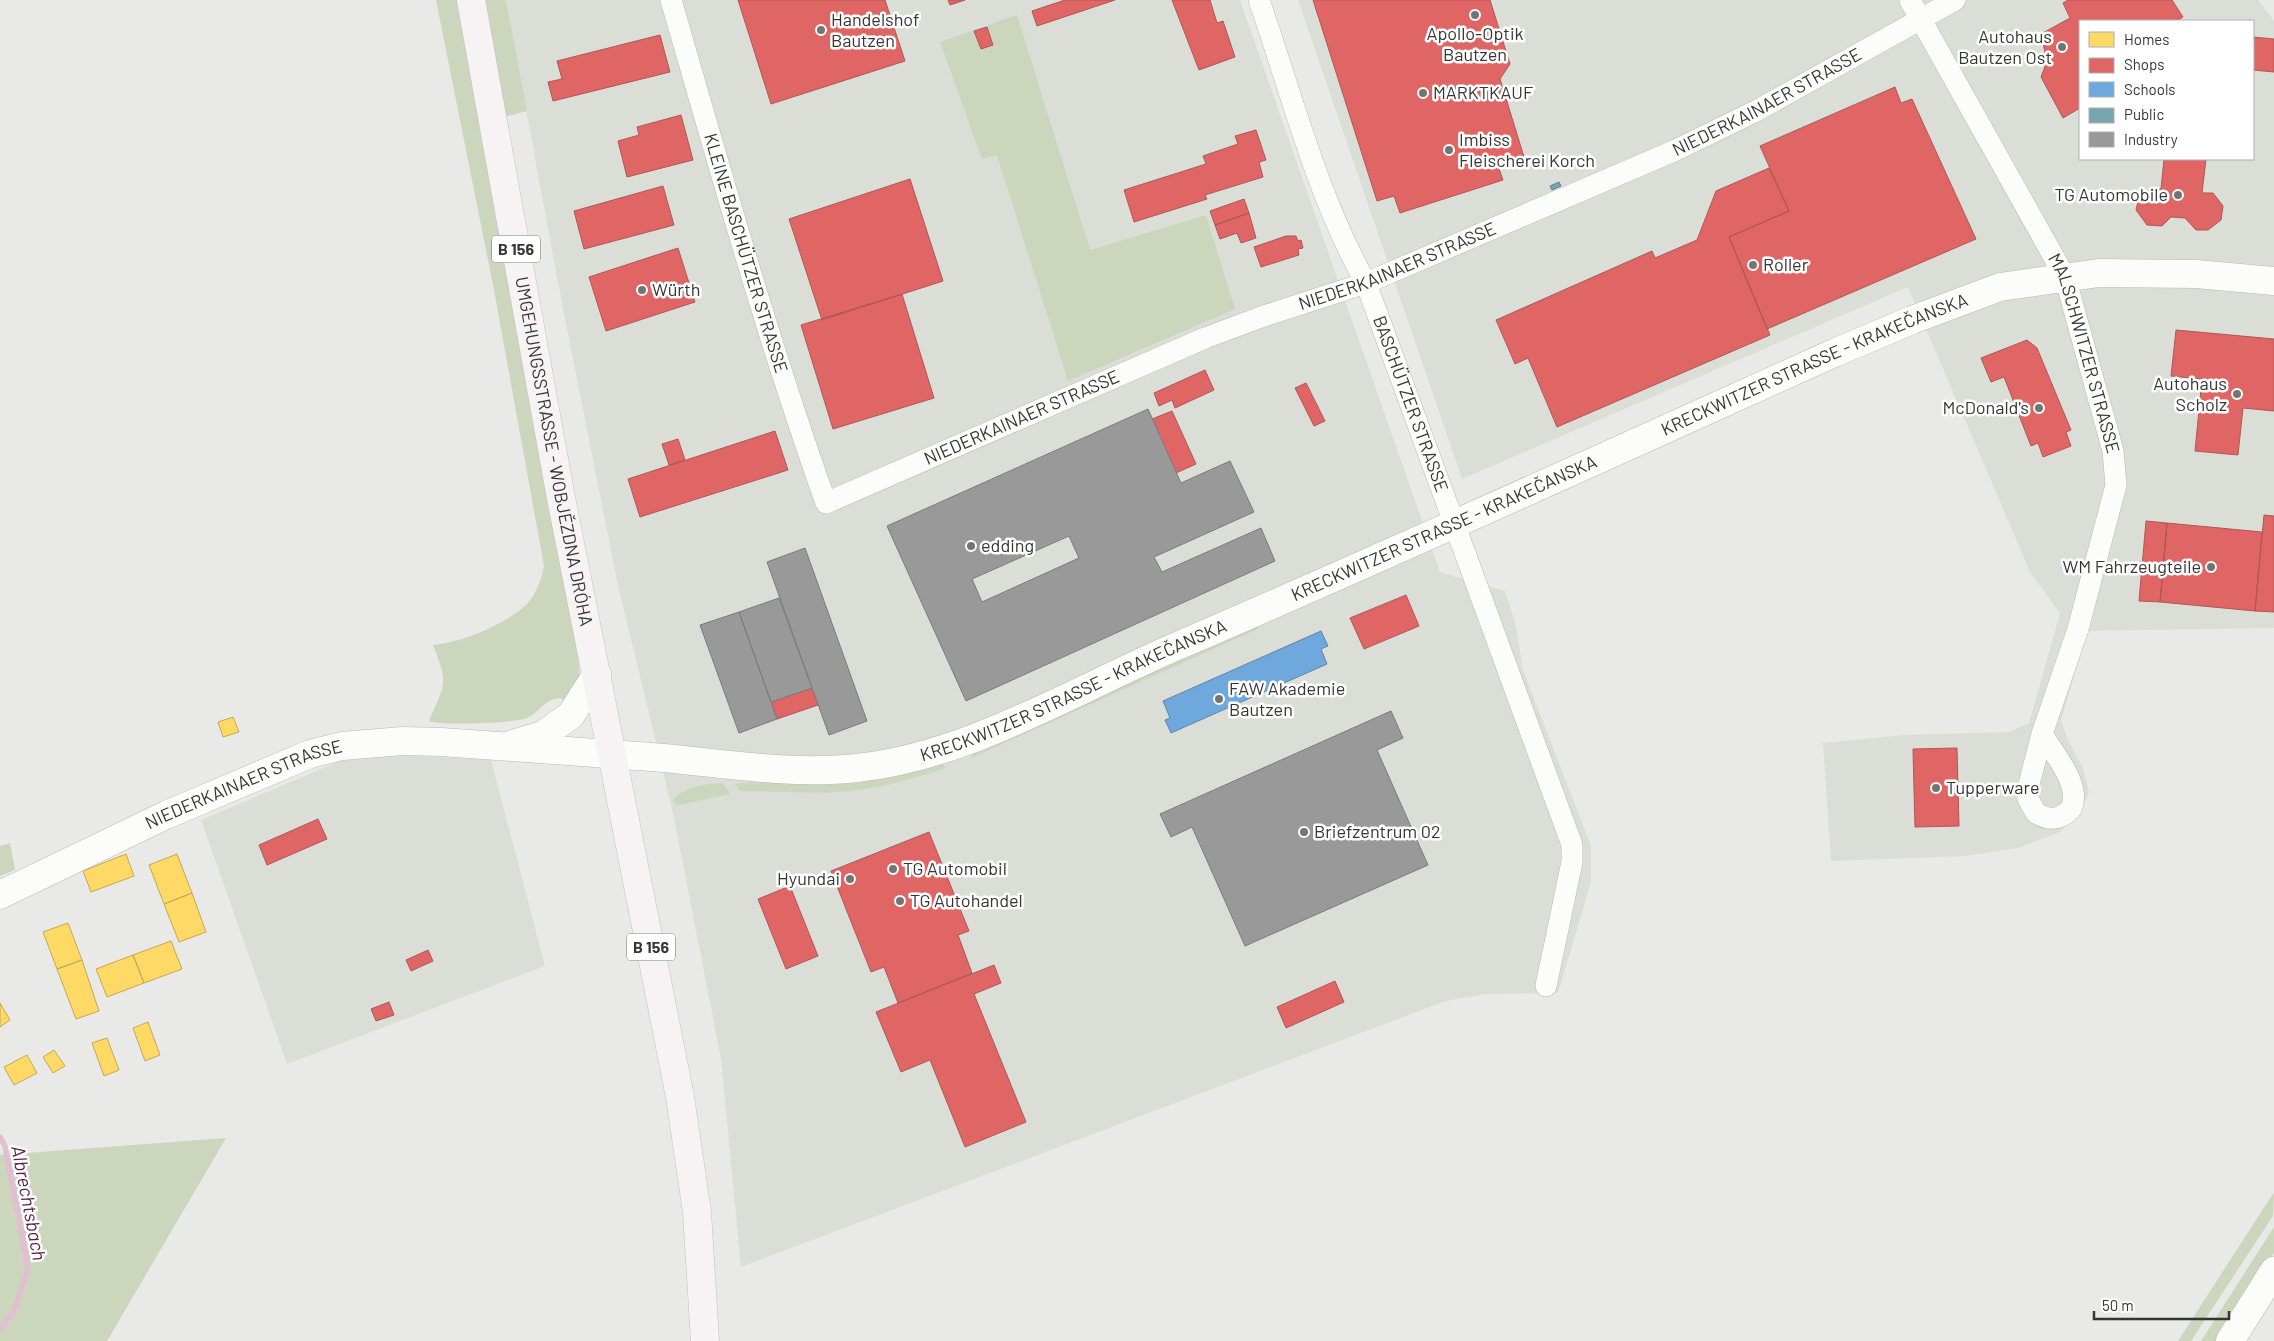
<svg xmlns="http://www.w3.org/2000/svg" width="2274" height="1341" font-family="Barlow,sans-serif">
<rect width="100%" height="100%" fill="#e9eae7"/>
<path fill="#dbded6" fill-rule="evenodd" d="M506,0H1240L1440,572L1505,591L1516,626L1523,670L1591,846V882L1558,993L1483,994L1443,1002L741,1267L721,1059L673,813L617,581L558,283Z
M1298,0H2258L2274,21V628L2088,631L2061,720L2067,738L2083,768L2089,792L2080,812L2060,832L2018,848L1966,856L1831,861L1823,743L1904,735L2009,732L2029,723L2060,613L2030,572L1908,287L1462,479ZM2080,21H2253V159H2080Z
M386,754L491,760L545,966L287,1064L201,820L340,761Z"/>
<path fill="#ccd6bc" d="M436,0H461L578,656L580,678L569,703C564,700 561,697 555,699C542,702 539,713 527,718C517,723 438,726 429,721C445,683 449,685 433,645C460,644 515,621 531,599C538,589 542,577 544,566L494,290Z
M481,0H506L527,111L504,117Z
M1017,15L1090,250L1206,215L1235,309L1068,381L997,155L982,159L940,42Z
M1259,625L1258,629L971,758L974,748Z
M941,762L946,768C910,780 874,790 837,792C805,794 772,791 740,791L735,784C761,780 790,785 816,785C859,786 900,776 941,762Z
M723,783L730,794L678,805L672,801C686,786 704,784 723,783Z
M10,843L15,870L0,876V846Z
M226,1138L107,1341H0V1155Z
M2274,1192L2273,1216L2191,1341H2178Z
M2274,1227V1253L2216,1341H2201Z"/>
<path fill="#ffd966" stroke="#c2a857" d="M233,717L239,732L223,737L218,722Z
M126,854L134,876L91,892L83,871Z
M177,854L192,893L164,904L149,865Z
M192,893L206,932L179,942L164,904Z
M68,923L82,960L57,969L43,932Z
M171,941L182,969L144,983L133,955Z
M133,955L144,983L107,997L96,969Z
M82,960L99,1011L76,1019L57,969Z
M0,1003L10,1020L0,1027Z
M148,1022L160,1055L145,1061L133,1028Z
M107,1038L119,1070L104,1076L92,1043Z
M54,1050L65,1066L53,1073L43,1057Z
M27,1055L37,1073L14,1085L4,1067Z"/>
<path fill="#e06666" stroke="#ad5857" d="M738,0H885L905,61L771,104Z
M948,0H965L950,5Z
M1065,0H1115L1037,26L1032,11Z
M1172,0H1210L1217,23L1223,21L1235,57L1199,70Z
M1313,0H1490L1510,64L1500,79L1524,157L1498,166L1503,180L1400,213L1394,196L1377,201Z
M2068,0H2172L2183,17L2176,21H2080V108L2063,118L2041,77L2047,61L2041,34L2070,18L2063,3Z
M987,27L993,45L981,49L974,31Z
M660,35L670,72L553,101L548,82L562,79L557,61Z
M2253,37L2274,39V72L2253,70Z
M1895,87L1901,103L1912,99L1976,239L1767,329L1729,237L1789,211L1760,146Z
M681,115L693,160L627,177L618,141L639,135L637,127Z
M1256,130L1266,160L1259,162L1263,177L1205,195L1207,199L1134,222L1124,190L1206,164L1203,156L1238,144L1235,136Z
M2164,159H2206L2202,193H2213L2223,206L2221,220L2208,230H2196L2185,218L2171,217L2162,226L2147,225L2136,210L2139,197L2152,188L2161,189Z
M1769,168L1789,211L1729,237L1770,335L1557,427L1528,358L1515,364L1496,320L1652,251L1655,258L1697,240L1716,191Z
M910,179L943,281L822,320L789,219Z
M663,186L674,225L584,249L574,211Z
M1244,199L1249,213L1215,225L1210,211Z
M1249,213L1256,238L1241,243L1237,233L1220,239L1215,225Z
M1286,236H1296L1298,241L1301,240L1303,248L1298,249L1299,255L1261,267L1254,247Z
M678,248L695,302L606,331L589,277Z
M902,294L934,398L833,429L801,325Z
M2176,330L2274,339V411L2243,408L2238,455L2195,451L2202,379L2171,376Z
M2027,340L2037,348L2071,430L2066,432L2071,446L2043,457L2038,443L2031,446L2004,377L1991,382L1981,358Z
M1205,370L1214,390L1175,408L1172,400L1159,406L1154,393Z
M1306,383L1325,421L1314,426L1295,388Z
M1172,411L1196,464L1176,473L1152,419Z
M775,431L788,470L640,517L628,479Z
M678,439L685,460L669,465L662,444Z
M2264,515L2274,516V612L2255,611Z
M2146,521L2167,523L2160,602L2139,601Z
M2167,523L2262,532L2255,611L2160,602Z
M1406,595L1419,626L1364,649L1350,618Z
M812,688L818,705L777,719L771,702Z
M1957,748L1959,826L1915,827L1913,749Z
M318,819L327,839L267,865L259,845Z
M929,832L969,931L958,935L972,973L898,1003L884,967L871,972L831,871Z
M790,886L818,956L786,969L758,899Z
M428,950L433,961L411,971L406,960Z
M994,965L1001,983L974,994L1026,1122L965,1147L930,1060L901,1072L876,1012Z
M1335,981L1344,1002L1286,1028L1277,1007Z
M389,1002L394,1015L376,1021L371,1009Z"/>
<path fill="#6fa8dc" stroke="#5e86aa" d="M1321,631L1328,646L1321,649L1327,664L1171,733L1165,720L1170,718L1163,701Z"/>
<path fill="#76a5af" stroke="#62848a" d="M1559,182L1561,186L1552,190L1550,186Z"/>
<path fill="#999" stroke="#7b7b7b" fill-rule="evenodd" d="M1148,409L1181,483L1230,461L1254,512L1154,557L1162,572L1261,528L1275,561L966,701L887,526ZM1069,536L1079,558L982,602L972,579Z
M805,548L867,721L829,735L767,562Z
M779,598L812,688L771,702L739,612Z
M739,612L777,719L739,733L700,625Z
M1391,711L1403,738L1377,750L1428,865L1245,946L1192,827L1171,837L1160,814Z"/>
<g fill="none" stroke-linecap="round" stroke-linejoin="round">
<path stroke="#e1bed1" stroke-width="5.5" d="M0,1137L5,1146L28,1268L14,1312L0,1329"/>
<defs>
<g id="minor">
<path id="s1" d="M671,0C720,169 767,338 826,503L1205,338L1264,316L1366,283L1676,150L1756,111L1955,0"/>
<path id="s2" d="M1259,0C1292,95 1317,196 1366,283L1572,845V862L1546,986"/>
<path id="s3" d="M1910,0L2065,277L2113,451L2116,485L2078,629L2042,734L2028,788V799L2036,813C2049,821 2060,820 2071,809C2082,785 2054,754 2042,734"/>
</g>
<g id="tertiary">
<path d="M513,744L543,735L571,715L597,674"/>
<path id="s4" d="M0,895L166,815L310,754L342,746L403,741L441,742C516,747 590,752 664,758C728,764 792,775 857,768C966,757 1075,690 1175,647C1396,552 1615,452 1834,353L1912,320L2000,287L2099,273L2196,274L2274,281"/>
<path d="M2230,1341L2274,1271"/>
</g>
<g id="primary">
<path id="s5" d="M471,0L561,498L680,1097L697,1212L705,1341"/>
</g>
</defs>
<use href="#minor" stroke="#b8b8b6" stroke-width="22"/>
<use href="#tertiary" stroke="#b8b8b6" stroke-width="29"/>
<use href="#primary" stroke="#c7bfc2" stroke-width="29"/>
<use href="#minor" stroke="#fcfcfb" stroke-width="21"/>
<use href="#tertiary" stroke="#fcfcfb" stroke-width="28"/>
<use href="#primary" stroke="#f7f3f5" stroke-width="28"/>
</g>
<g fill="#747573" stroke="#fff" stroke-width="2">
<circle cx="1475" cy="15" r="5"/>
<circle cx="821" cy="30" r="5"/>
<circle cx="2062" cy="47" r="5"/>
<circle cx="1423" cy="93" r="5"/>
<circle cx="1449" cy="150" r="5"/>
<circle cx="2178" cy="195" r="5"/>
<circle cx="1753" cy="265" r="5"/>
<circle cx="642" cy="290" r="5"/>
<circle cx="2237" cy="394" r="5"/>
<circle cx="2039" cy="408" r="5"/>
<circle cx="971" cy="546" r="5"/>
<circle cx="2211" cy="567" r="5"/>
<circle cx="1219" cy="699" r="5"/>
<circle cx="1936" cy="788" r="5"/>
<circle cx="1304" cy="832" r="5"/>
<circle cx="893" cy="869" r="5"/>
<circle cx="850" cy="879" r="5"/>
<circle cx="900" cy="901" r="5"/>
</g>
<g text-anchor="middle" stroke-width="5" stroke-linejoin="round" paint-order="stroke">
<g fill="#fff" stroke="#727271" stroke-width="1">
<rect x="492" y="235.5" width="48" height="27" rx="4"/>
<rect x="627" y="933.5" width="48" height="27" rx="4"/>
</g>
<g font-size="16" font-weight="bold" fill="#353634">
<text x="516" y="255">B 156</text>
<text x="651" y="953">B 156</text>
</g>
<g font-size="18" fill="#353634" stroke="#fff" text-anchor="start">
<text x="831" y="26">Handelshof<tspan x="831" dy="21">Bautzen</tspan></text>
<text x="1475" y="40" text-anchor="middle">Apollo-Optik<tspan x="1475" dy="21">Bautzen</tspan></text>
<text x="2052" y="43" text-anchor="end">Autohaus<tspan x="2052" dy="21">Bautzen Ost</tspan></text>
<text x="1433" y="99">MARKTKAUF</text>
<text x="1459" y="146">Imbiss<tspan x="1459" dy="21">Fleischerei Korch</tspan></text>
<text x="2168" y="201" text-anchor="end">TG Automobile</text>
<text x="1763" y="271">Roller</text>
<text x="652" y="296">Würth</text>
<text x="2227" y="390" text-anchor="end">Autohaus<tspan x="2227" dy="21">Scholz</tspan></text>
<text x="2029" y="414" text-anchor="end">McDonald's</text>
<text x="981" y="552">edding</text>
<text x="2201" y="573" text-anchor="end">WM Fahrzeugteile</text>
<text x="1229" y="695">FAW Akademie<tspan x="1229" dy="21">Bautzen</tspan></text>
<text x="1946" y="794">Tupperware</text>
<text x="1314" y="838">Briefzentrum 02</text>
<text x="903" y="875">TG Automobil</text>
<text x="840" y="885" text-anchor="end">Hyundai</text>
<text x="910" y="907">TG Autohandel</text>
</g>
<g font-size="18" fill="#353634" stroke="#fff">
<text dy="6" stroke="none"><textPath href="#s1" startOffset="1550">NIEDERKAINAER STRASSE</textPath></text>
<text dy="6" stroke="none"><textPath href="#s1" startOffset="264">KLEINE BASCHÜTZER STRASSE</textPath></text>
<text dy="6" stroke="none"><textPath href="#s1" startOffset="1145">NIEDERKAINAER STRASSE</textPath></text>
<text dy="6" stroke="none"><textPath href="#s3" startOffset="396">MALSCHWITZER STRASSE</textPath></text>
<text dy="6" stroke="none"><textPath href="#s4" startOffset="1931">KRECKWITZER STRASSE - KRAKEČANSKA</textPath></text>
<text dy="6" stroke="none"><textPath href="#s2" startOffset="432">BASCHÜTZER STRASSE</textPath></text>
<text dy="6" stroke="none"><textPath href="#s1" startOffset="740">NIEDERKAINAER STRASSE</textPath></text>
<text dy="6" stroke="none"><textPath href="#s5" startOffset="459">UMGEHUNGSSTRASSE - WOBJĚZDNA DRÓHA</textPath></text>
<text dy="6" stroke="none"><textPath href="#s4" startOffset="1526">KRECKWITZER STRASSE - KRAKEČANSKA</textPath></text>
<text dy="6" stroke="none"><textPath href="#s4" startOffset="1121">KRECKWITZER STRASSE - KRAKEČANSKA</textPath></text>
<text dy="6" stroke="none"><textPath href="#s4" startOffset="268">NIEDERKAINAER STRASSE</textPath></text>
</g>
<g font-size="19" font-style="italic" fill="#591f44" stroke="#fff">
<text transform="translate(29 1203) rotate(79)" y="7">Albrechtsbach</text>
</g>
</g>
<rect x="2079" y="20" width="175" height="140" fill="#ffffff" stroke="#aeafae"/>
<rect x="2089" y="32" width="25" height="15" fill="#ffd966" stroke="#aeafae"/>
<text x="2124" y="45" font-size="15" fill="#353634">Homes</text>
<rect x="2089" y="58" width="25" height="15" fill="#e06666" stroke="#aeafae"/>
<text x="2124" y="70" font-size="15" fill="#353634">Shops</text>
<rect x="2089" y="82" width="25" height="15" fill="#6fa8dc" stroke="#aeafae"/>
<text x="2124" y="95" font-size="15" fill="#353634">Schools</text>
<rect x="2089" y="108" width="25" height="15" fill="#76a5af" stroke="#aeafae"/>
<text x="2124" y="120" font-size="15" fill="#353634">Public</text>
<rect x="2089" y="132" width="25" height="15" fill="#999999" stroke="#aeafae"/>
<text x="2124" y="145" font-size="15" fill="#353634">Industry</text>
<path d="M2094 1311v8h135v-8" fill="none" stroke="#353634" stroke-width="2.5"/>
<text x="2102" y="1311" font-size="15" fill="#353634" stroke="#ffffff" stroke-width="4" paint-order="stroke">50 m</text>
</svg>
